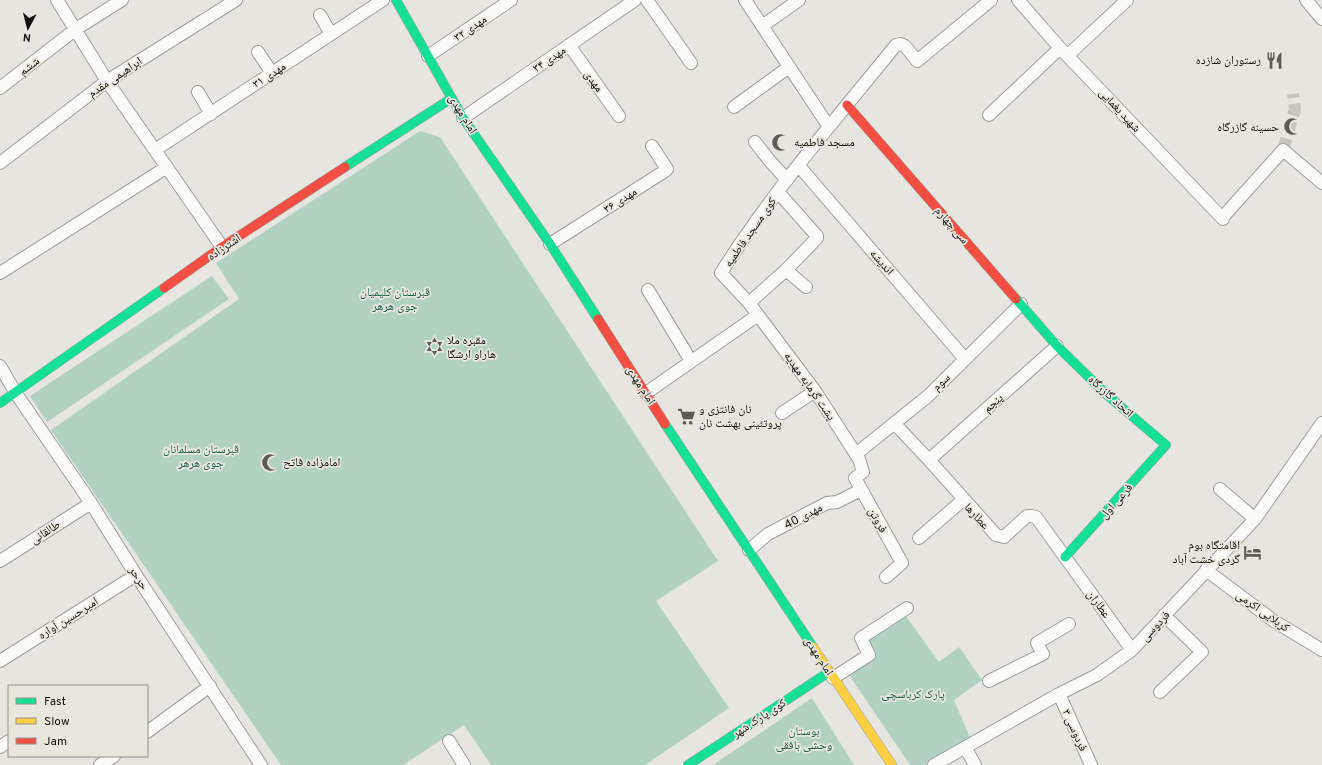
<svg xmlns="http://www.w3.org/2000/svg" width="1322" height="765" font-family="Overpass,'Noto Naskh Arabic',sans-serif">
<rect width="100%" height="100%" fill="#e6e5e0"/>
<path fill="#b2d2c1" d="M420,131L440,137L718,561L656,601L729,708L645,765H491L464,725L403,765H281L51,430L239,299L216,263Z
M212,276L229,299L47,422L30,396Z
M905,615L939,662L959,647L982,680L954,700L971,740L925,765H910L849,675L873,658L865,639Z
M812,698L854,765H713Z"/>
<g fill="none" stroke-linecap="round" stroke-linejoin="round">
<path stroke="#c6c5c1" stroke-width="12" stroke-dasharray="12 6" stroke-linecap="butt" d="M1283,150L1295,109L1293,94"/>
<defs>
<path id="street" d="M57,0L107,81L222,247
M647,0L691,63
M745,0L829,127
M1018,0L1060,48L1223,219
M1306,0L1322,19
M320,15L331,34
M762,26L799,0
M569,45L619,116
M258,52L272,73
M1068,55L1127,0
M428,56L511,0
M0,88L76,29L122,0
M198,92L211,114
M734,107L789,67
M989,115L1060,48
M463,118L635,0
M755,142L769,160L787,180
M155,150L383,0
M0,163L107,81L236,0
M799,166L965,359
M1222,218L1283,150L1322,183
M550,244L665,171L667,169L652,146
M786,270L806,287
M0,273L167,167
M648,290L691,361
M749,303L786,270L817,238V236L778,192
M758,315L815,391L859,459L863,472L855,478L902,563L886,577
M0,366L15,392L91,503L136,575L261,765
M646,393L758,315L749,303L721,273C772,192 836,119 896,45L901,44L905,46L917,61L991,0
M782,413L815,391
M894,423L929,460L996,535L1004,537L1027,516H1031L1036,517L1132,650
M856,454L928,396L1021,304
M929,460L1057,346
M1220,489L1255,519
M919,538L963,500
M749,550L768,534L827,503L837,502L861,490
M0,561L91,503
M1206,570L1274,621L1322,650
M0,661L136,575
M833,678L869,655L861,638L907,608
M989,681L1043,654L1037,643L1069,624
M1160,692L1202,652L1164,615
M1059,694L1091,765
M147,732L210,686
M449,741L464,765
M0,747L9,741
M965,747L975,765
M100,765L114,756
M934,765L1059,694L1097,675L1132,650L1255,519L1322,423"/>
<path id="fast" d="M396,0L463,118L550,244L598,319
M345,167L452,98
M1016,299L1057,346L1106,394L1166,445L1065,557
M0,403L164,288
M665,424L813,647
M688,765L829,672"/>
<path id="slow" d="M813,647L892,765"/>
<path id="jam" d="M847,105L1016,299
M164,288L222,247L345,167
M598,319L665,424"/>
</defs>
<use href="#street" stroke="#a09f9b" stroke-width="14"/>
<use href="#fast" stroke="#a09f9b" stroke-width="10"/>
<use href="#slow" stroke="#a09f9b" stroke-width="10"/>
<use href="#jam" stroke="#a09f9b" stroke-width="10"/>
<use href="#street" stroke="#fbfbfa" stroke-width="12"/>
<use href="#fast" stroke="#16e098" stroke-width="9"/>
<use href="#slow" stroke="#ffcf43" stroke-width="9"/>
<use href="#jam" stroke="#f24e42" stroke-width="9"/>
</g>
<defs>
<symbol id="restaurant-bare" viewBox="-9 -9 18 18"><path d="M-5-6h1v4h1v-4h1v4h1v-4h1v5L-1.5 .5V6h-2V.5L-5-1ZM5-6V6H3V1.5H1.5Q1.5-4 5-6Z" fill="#5d5c58" stroke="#e9e7dd" stroke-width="2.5" paint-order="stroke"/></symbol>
<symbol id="mosque-bare" viewBox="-9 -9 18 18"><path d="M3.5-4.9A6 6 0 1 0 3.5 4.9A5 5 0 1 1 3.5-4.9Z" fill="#5d5c58" stroke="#e9e7dd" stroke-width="2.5" paint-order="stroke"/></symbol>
<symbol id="synagogue-bare" viewBox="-9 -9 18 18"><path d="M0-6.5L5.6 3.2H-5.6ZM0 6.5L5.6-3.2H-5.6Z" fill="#5d5c58" stroke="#e9e7dd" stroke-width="2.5" paint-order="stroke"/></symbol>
<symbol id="supermarket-bare" viewBox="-9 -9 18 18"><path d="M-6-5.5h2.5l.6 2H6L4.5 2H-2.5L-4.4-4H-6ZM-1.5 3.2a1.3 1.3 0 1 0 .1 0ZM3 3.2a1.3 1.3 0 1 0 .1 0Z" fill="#5d5c58" stroke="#e9e7dd" stroke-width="2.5" paint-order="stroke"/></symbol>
<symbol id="hotel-bare" viewBox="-9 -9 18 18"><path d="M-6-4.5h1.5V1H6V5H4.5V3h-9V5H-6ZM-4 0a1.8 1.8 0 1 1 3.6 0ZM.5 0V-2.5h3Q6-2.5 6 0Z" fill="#5d5c58" stroke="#e9e7dd" stroke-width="2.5" paint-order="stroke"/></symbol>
</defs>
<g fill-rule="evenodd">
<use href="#restaurant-bare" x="1262" y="48" width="25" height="25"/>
<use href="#mosque-bare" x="1280" y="114" width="25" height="25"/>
<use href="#mosque-bare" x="768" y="130" width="25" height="25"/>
<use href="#synagogue-bare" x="422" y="334" width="25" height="25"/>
<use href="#supermarket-bare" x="674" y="404" width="25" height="25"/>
<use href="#mosque-bare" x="258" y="450" width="25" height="25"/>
<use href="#hotel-bare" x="1240" y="540" width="25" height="25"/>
</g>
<g text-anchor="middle" stroke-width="3.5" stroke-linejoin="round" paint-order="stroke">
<g font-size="12" fill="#13120f" stroke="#e9e7dd">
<text transform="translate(470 28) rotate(-34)" y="4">مهدی ۳۲</text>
<text transform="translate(549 59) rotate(-34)" y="4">مهدی ۳۴</text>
<text transform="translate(29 66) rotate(-38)" y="4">ششم</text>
<text transform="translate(269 75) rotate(-33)" y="4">مهدی ۳۱</text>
<text transform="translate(115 77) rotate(-34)" y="4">ابراهیمی مقدم</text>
<text transform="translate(594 81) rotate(55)" y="4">مهدی</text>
<text transform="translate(1120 110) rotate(47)" y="4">شهید یغمایی</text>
<text transform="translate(463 114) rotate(58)" y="4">امام مهدی</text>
<text transform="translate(620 200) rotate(-32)" y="4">مهدی ۳۶</text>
<text transform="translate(952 225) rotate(49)" y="4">سی چهارم</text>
<text transform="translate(750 232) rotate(-55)" y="4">کوی مسجد فاطمیه</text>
<text transform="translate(224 247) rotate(-34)" y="4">اشترزاده</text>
<text transform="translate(882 262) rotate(49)" y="4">اندیشه</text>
<text transform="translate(941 382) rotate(-44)" y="4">سوم</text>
<text transform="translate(641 385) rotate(57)" y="4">امام مهدی</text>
<text transform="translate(810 386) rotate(55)" y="4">پشت گرمابه مهدیه</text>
<text transform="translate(1111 396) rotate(42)" y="4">اتحاد گازرگاه</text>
<text transform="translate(993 403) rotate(-42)" y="4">پنجم</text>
<text transform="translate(1116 501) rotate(-48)" y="4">فرعی اول</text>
<text transform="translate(803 516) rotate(-28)" y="4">مهدی 40</text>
<text transform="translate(977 516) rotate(47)" y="4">عطارها</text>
<text transform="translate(878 520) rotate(61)" y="4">فروتن</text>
<text transform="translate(45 532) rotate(-33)" y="4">طالقانی</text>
<text transform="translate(139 578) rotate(57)" y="4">حرحر</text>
<text transform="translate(1099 604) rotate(54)" y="4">عطاران</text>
<text transform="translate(1263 611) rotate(35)" y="4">کربلایی اکرمی</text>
<text transform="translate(68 618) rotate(-32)" y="4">امیرحسین آواره</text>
<text transform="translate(1155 626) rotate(-47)" y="4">فردوسی</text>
<text transform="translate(819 656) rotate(57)" y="4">امام مهدی</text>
<text transform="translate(759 718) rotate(-33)" y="4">کوی پارک شهر</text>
<text transform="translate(1075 730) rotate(66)" y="4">فردوسی ۳</text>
</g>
<g font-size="12" fill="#13120f" stroke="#e9e7dd" text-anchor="start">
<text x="1261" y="64" text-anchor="end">رستوران شازده</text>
<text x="1279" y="131" text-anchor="end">حسینه گازرگاه</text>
<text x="794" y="146">مسجد فاطمیه</text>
<text x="447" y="344">مقبره ملا<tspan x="447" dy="14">هاراو ارشگا</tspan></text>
<text x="699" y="413">نان فانتزی و<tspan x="699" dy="14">پروتئینی بهشت نان</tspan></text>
<text x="283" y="466">امامزاده فاتح</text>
<text x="1240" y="549" text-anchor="end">اقامتگاه بوم<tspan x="1240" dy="14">گردی خشت آباد</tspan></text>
</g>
<g font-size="12" fill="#136146" stroke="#e9e7dd">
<text x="395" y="296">قبرستان کلیمیان<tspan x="395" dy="14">جوی هرهر</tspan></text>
<text x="201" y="453">قبرستان مسلمانان<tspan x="201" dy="14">جوی هرهر</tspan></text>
<text x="913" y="698">پارک کرباسچی</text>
<text x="804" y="735">بوستان<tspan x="804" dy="14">وحشی بافقی</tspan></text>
</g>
</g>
<rect x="8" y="685" width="140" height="72" fill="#e9e7dd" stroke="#93928b"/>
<rect x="16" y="698" width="20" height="6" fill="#16e098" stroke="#93928b"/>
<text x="44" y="705" font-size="12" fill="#13120f">Fast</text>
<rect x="16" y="718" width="20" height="6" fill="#ffcf43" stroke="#93928b"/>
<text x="44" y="725" font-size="12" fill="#13120f">Slow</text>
<rect x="16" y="738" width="20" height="6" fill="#f24e42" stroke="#93928b"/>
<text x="44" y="745" font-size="12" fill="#13120f">Jam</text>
<g transform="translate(28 28) rotate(187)" stroke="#e9e7dd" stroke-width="3" paint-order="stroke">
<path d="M0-3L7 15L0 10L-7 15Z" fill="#13120f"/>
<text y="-6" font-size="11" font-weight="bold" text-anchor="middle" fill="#13120f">N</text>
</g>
</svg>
